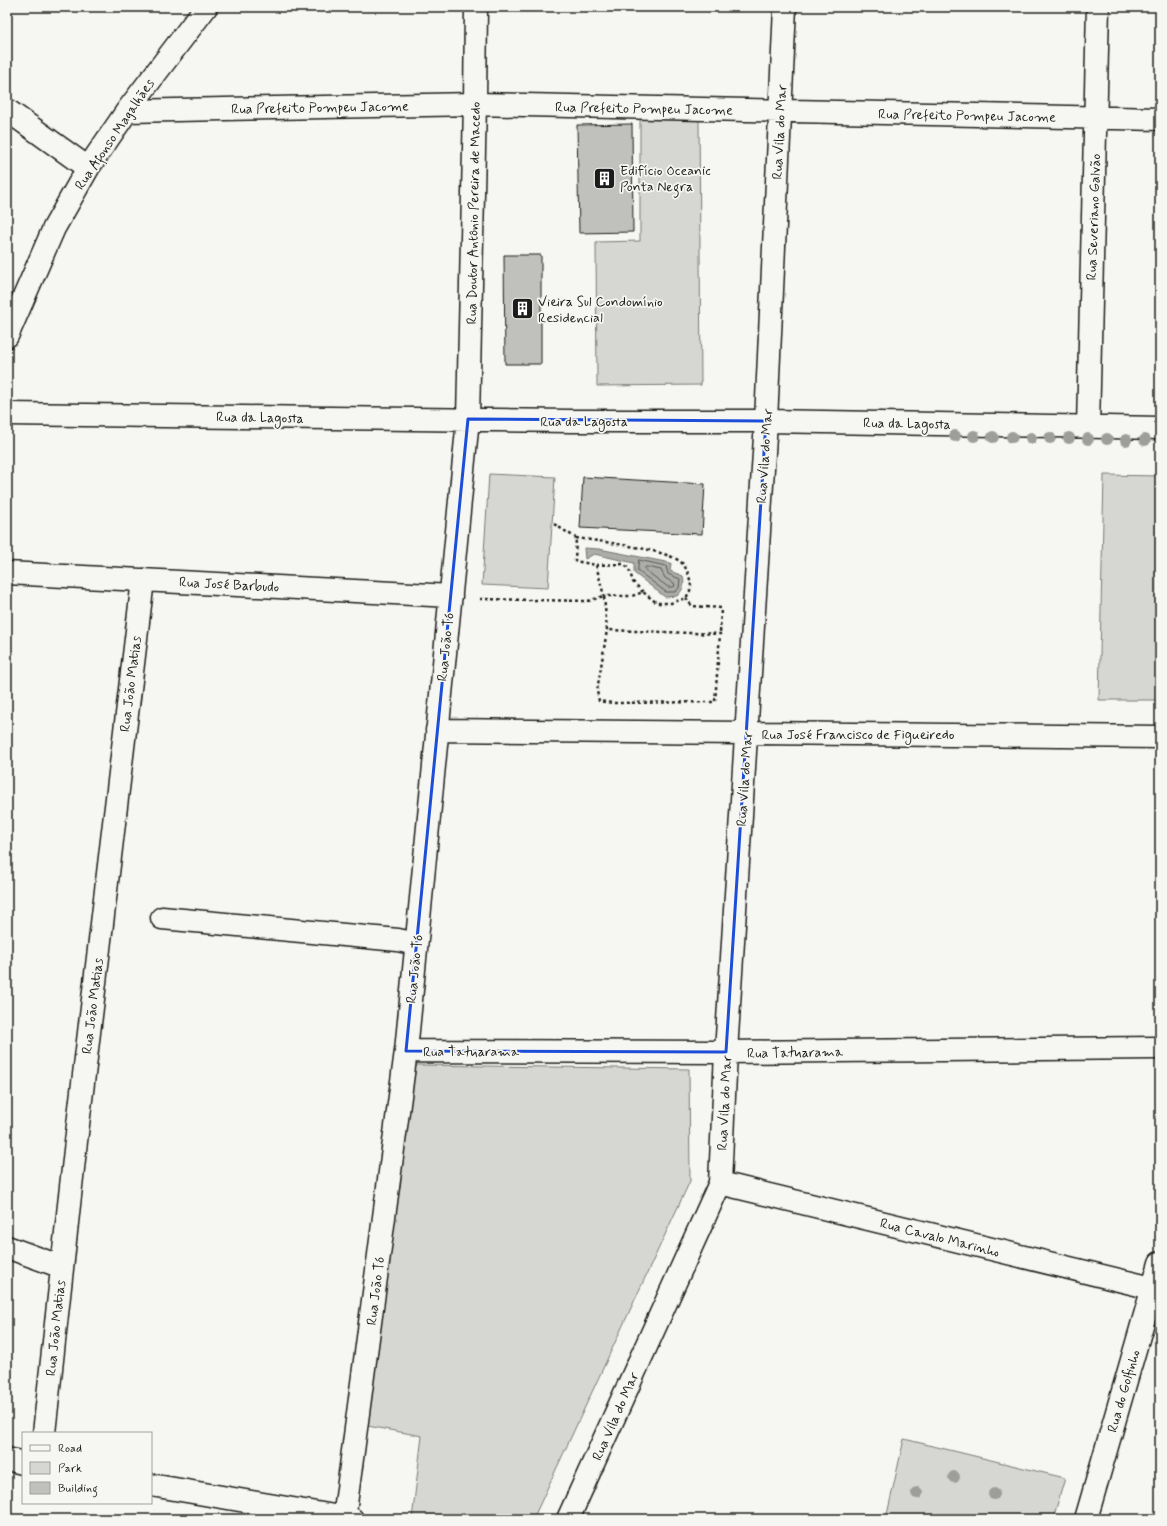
<svg xmlns="http://www.w3.org/2000/svg" width="1167" height="1526" font-family="Mynerve,sans-serif">
<rect width="100%" height="100%" fill="#f6f6f2"/>
<filter id="ink" filterUnits="userSpaceOnUse"><feTurbulence type="fractalNoise" baseFrequency=".025" numOctaves="2"/><feDisplacementMap in="SourceGraphic" scale="8" xChannelSelector="R" yChannelSelector="G"/><feConvolveMatrix kernelMatrix="1 2 1 2 8 2 1 2 1" color-interpolation-filters="sRGB"/></filter>
<g filter="url(#ink)">
<path fill="#d6d6d2" stroke="#797977" d="M699,115L701,385L597,386L596,242L640,241V116Z
M489,474L555,477L548,588L482,585Z
M1104,475L1160,476V700H1099Z
M416,1065L689,1069L690,1181L533,1519H412L422,1436L362,1425Z
M904,1439L1065,1478L1053,1519H886Z"/>
<path fill="#acaca9" stroke="#727271" d="M584,548L599,549L671,563L670,571L683,576C685,585 683,590 677,596L665,597L634,573V563L594,554L585,559Z"/>
<g fill="none" stroke-linecap="round" stroke-linejoin="round">
<path stroke="#565654" stroke-width="1" d="M639,560L666,566L668,574L680,579L679,588L675,592H666L638,571Z
M647,567L661,570L665,578L674,583L675,586L673,587H668L645,570V568Z"/>
</g>
<path fill="#c0c0bd" stroke="#1c1c1c" d="M632,124L633,232L579,233L577,125Z
M504,255H541V364H505Z
M583,477L705,484L702,534L580,528Z"/>
<g fill="none" stroke-linecap="round" stroke-linejoin="round">
<defs>
<path id="minor" d="M7,110L88,168
M127,111L475,104L1160,119
M7,336L54,228L88,168L127,111L206,7
M7,414L571,421H766L1160,428
M1088,427L1098,7
M7,573L451,596
M437,730L1160,737
M162,918L398,940L416,944
M406,1051L726,1052L1160,1048
M720,1183L1160,1290
M7,1247L62,1267
M44,1433L75,1150L143,580
M7,1459L23,1463
M151,1485L352,1519
M344,1519L406,1051L468,419L475,104L476,7
M568,1519L720,1183L726,1052L766,421L785,7
M1086,1519L1160,1263"/>
</defs>
<use href="#minor" stroke="#1c1c1c" stroke-width="25"/>
<path stroke="#1c1c1c" stroke-width="2.5" stroke-dasharray="3 3" stroke-linecap="butt" d="M554,524L576,538
M576,538C597,541 670,549 683,564C687,569 691,580 691,587C691,590 688,594 686,598L671,603H657L643,592L632,596H604L596,565L575,561Z
M596,565L624,564L629,569L633,582L643,592
M686,598L692,606L721,608L720,634
M480,599L588,601L604,596L607,630L597,691L599,701L612,703L715,702L720,634L607,630"/>
<use href="#minor" stroke="#f6f6f2" stroke-width="22"/>
</g>
<g fill="#9d9d9b">
<circle cx="955" cy="436" r="6"/>
<circle cx="974" cy="436" r="6"/>
<circle cx="993" cy="437" r="6"/>
<circle cx="1012" cy="437" r="6"/>
<circle cx="1031" cy="438" r="6"/>
<circle cx="1050" cy="438" r="6"/>
<circle cx="1069" cy="438" r="6"/>
<circle cx="1088" cy="439" r="6"/>
<circle cx="1107" cy="439" r="6"/>
<circle cx="1126" cy="440" r="6"/>
<circle cx="1145" cy="440" r="6"/>
<circle cx="954" cy="1477" r="6"/>
<circle cx="917" cy="1493" r="6"/>
<circle cx="994" cy="1494" r="6"/>
</g>
</g>
<path fill="none" stroke="#1d4ed8" stroke-width="3" stroke-linejoin="round" d="M468,419L766,421L726,1052L406,1051Z"/>
<defs>
<symbol id="building-square" viewBox="-11 -11 22 22"><rect x="-9" y="-9" width="18" height="18" rx="4" fill="#1c1c1c" stroke="#f6f6f2"/><path d="M-4-6H4V6H1V3H-1V6H-4ZM-2.5-4.3h1.7v1.8h-1.7ZM.8-4.3h1.7v1.8H.8ZM-2.5-1h1.7V.8h-1.7ZM.8-1h1.7V.8H.8Z" fill="#fff"/></symbol>
</defs>
<g fill-rule="evenodd">
<use href="#building-square" x="592" y="166" width="25" height="25"/>
<use href="#building-square" x="510" y="296" width="25" height="25"/>
</g>
<g text-anchor="middle" stroke-width="3.5" stroke-linejoin="round" paint-order="stroke">
<g font-size="14" fill="#1c1c1c" stroke="#f6f6f2">
<text transform="translate(320 107) rotate(-1)" y="5">Rua Prefeito Pompeu Jacome</text>
<text transform="translate(644 108) rotate(1)" y="5">Rua Prefeito Pompeu Jacome</text>
<text transform="translate(967 115) rotate(1)" y="5">Rua Prefeito Pompeu Jacome</text>
<text transform="translate(779 132) rotate(-87)" y="5">Rua Vila do Mar</text>
<text transform="translate(114 134) rotate(-56)" y="5">Rua Afonso Magalhães</text>
<text transform="translate(473 213) rotate(-89)" y="5">Rua Doutor Antônio Pereira de Macedo</text>
<text transform="translate(1093 217) rotate(-88)" y="5">Rua Severiano Galvão</text>
<text transform="translate(260 417) rotate(1)" y="5">Rua da Lagosta</text>
<text x="584" y="426">Rua da Lagosta</text>
<text transform="translate(907 423) rotate(1)" y="5">Rua da Lagosta</text>
<text transform="translate(764 456) rotate(-86)" y="5">Rua Vila do Mar</text>
<text transform="translate(229 584) rotate(3)" y="5">Rua José Barbudo</text>
<text transform="translate(445 647) rotate(-84)" y="5">Rua João Tó</text>
<text transform="translate(130 684) rotate(-83)" y="5">Rua João Matias</text>
<text x="858" y="739">Rua José Francisco de Figueiredo</text>
<text transform="translate(744 779) rotate(-86)" y="5">Rua Vila do Mar</text>
<text transform="translate(414 969) rotate(-84)" y="5">Rua João Tó</text>
<text transform="translate(92 1006) rotate(-83)" y="5">Rua João Matias</text>
<text x="471" y="1056">Rua Tatuarama</text>
<text transform="translate(795 1052) rotate(-1)" y="5">Rua Tatuarama</text>
<text transform="translate(724 1103) rotate(-87)" y="5">Rua Vila do Mar</text>
<text transform="translate(940 1237) rotate(14)" y="5">Rua Cavalo Marinho</text>
<text transform="translate(375 1291) rotate(-83)" y="5">Rua João Tó</text>
<text transform="translate(55 1328) rotate(-84)" y="5">Rua João Matias</text>
<text transform="translate(1123 1391) rotate(-74)" y="5">Rua do Golfinho</text>
<text transform="translate(615 1416) rotate(-66)" y="5">Rua Vila do Mar</text>
</g>
<g font-size="14" fill="#1c1c1c" stroke="#f6f6f2" text-anchor="start">
<text x="620" y="175">Edifício Oceanic<tspan x="620" dy="16">Ponta Negra</tspan></text>
<text x="538" y="306">Vieira Sul Condomínio<tspan x="538" dy="16">Residencial</tspan></text>
</g>
</g>
<rect width="1167" height="1526" fill="none" stroke="#f6f6f2" stroke-width="24"/>
<rect x="12" y="12" width="1143" height="1502" fill="none" stroke="#1c1c1c" stroke-width="1.5" filter="url(#ink)"/>
<rect x="22" y="1432" width="130" height="72" fill="#f6f6f2" stroke="#9f9f9c"/>
<rect x="30" y="1445" width="20" height="6" fill="#f6f6f2" stroke="#9f9f9c"/>
<text x="58" y="1452" font-size="12" fill="#1c1c1c">Road</text>
<rect x="30" y="1462" width="20" height="12" fill="#d6d6d2" stroke="#9f9f9c"/>
<text x="58" y="1472" font-size="12" fill="#1c1c1c">Park</text>
<rect x="30" y="1482" width="20" height="12" fill="#c0c0bd" stroke="#9f9f9c"/>
<text x="58" y="1492" font-size="12" fill="#1c1c1c">Building</text>
</svg>
